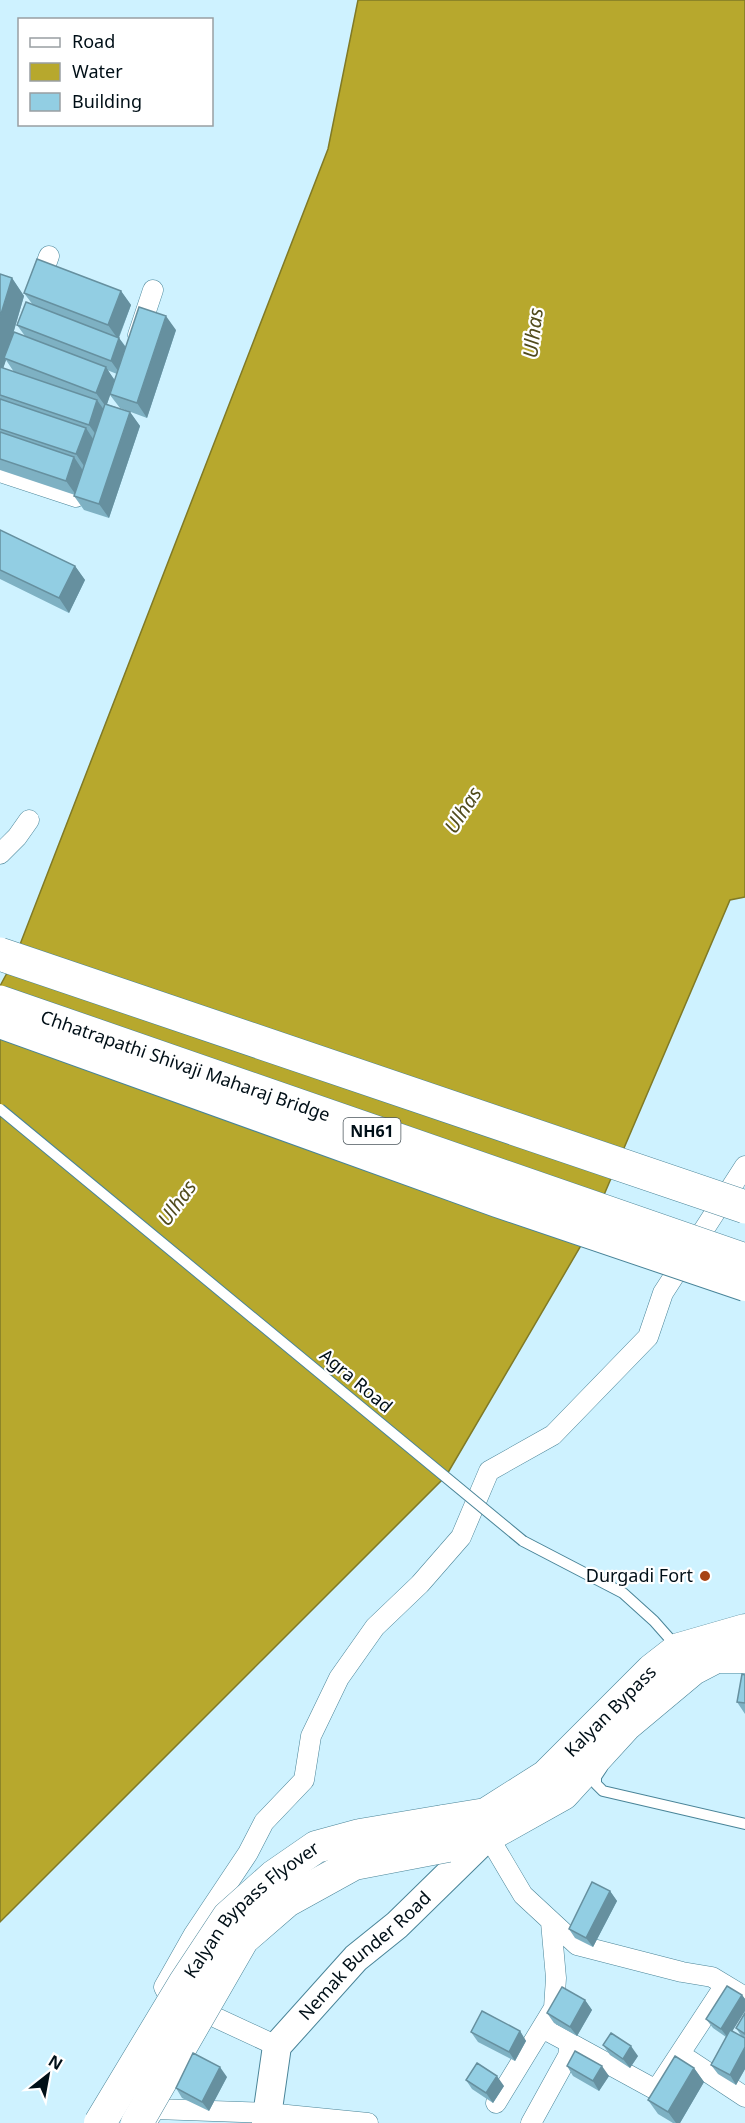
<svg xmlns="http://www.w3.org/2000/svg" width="745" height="2123" font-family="'Noto Sans',sans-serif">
<rect width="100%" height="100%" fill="#cef2ff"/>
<path fill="#b7a82d" stroke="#807a26" stroke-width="1.5" d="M358,0H745V897L730,900L586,1237L446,1476L0,1922V986L14,960L328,149Z"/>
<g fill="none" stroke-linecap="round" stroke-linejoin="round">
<defs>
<path id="lane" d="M523,1541L623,1593L654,1621L677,1647
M602,1768L596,1777V1784L603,1791L745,1824"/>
<path id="street" d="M38,287L49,256
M138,335L153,290
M0,472L76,497L81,494L89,476
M0,854L17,837L29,820
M488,1836L523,1895L577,1945L682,1972L712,1977L745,1997
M167,1993L164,1987L194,1934L248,1853L264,1822L304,1780L311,1736L339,1678L375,1627L420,1584L461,1537L489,1471L553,1435L648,1337L663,1293L745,1166
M193,2007L277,2046
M570,2043L656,2090L725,1985
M680,2054L745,2097
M496,2103L554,2008L556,1978L551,1922
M146,2123L155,2109L267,2113L368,2123
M531,2123L568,2056L570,2043L542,2028"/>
<g id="secondary">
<path id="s1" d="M266,2123L277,2046L356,1958L397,1925L488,1836L487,1827"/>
</g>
<g id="primary">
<path id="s2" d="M443,1821L486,1814L546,1776L652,1670L679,1649L745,1630"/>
<path d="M448,1846L488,1836L563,1794L626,1725L693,1669L716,1657H745"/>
</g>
</defs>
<use href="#lane" stroke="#498498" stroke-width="12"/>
<use href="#street" stroke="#498498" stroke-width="21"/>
<use href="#secondary" stroke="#498498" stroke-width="30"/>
<use href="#primary" stroke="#498498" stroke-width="33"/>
<use href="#lane" stroke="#fff" stroke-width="10"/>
<use href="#street" stroke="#fff" stroke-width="20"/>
<use href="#secondary" stroke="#fff" stroke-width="28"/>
<use href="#primary" stroke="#fff" stroke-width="32"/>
<defs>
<path id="lane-bridge" d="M0,1109L523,1541"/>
<path id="secondary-bridge" d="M0,1024L497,1203L745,1287"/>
<g id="primary-bridge">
<path id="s3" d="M100,2123L185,1982L228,1917L274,1876L316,1847L360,1835L443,1821"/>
<path d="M137,2123L243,1939L287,1901L354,1864L448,1846"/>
</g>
<g id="highway-bridge">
<path d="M0,954L745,1207"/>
<path id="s4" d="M0,1002L745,1260"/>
</g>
</defs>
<use href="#lane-bridge" stroke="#498498" stroke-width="12" stroke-linecap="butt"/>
<use href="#secondary-bridge" stroke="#498498" stroke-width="30" stroke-linecap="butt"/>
<use href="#primary-bridge" stroke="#498498" stroke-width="33" stroke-linecap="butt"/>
<use href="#highway-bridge" stroke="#498498" stroke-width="34" stroke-linecap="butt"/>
<use href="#lane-bridge" stroke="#fff" stroke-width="10"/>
<use href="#secondary-bridge" stroke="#fff" stroke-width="28"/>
<use href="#primary-bridge" stroke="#fff" stroke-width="32"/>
<use href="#highway-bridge" stroke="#fff" stroke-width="33"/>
</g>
<path fill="#7eb1c3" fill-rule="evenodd" d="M12,278L24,296L13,334L25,336L17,325L33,305L24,293L121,291L131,305L119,338L126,347L176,330L147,418L120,408L110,395L107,404L130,412L140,426L109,518L84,510L74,496L75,495L0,470V395ZM6,360L14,372L3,368ZM107,370L117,374L115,380Z
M0,530L75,566L85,580L69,613L0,579Z
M745,1675V1714L737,1702Z
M610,1891L617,1901L593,1947L575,1938L569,1929Z
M742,1995L745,1999V2011L732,2031L742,2037L736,2028L745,2013V2069L736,2085L718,2074L711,2065L726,2037L713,2028L706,2019Z
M585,2000L592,2010L577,2036L554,2023L547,2013Z
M520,2031L526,2041L515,2061L478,2042L471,2032Z
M603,2045L638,2056L630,2068L610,2055Z
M567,2066L609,2076L599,2091L573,2076Z
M694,2068L704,2082L680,2123H673L658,2114L648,2100Z
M227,2077L209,2111L182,2098L176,2088Z
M466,2080L504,2086L493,2103L472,2089Z"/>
<path fill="#66909f" d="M12,278L24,296L6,358H4L6,360L0,378V317Z
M121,291L131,305L118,339L108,325Z
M166,316L176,330L147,418L137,403Z
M119,338L129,352L121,375L111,361Z
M106,367L115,381L106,407L96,393Z
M97,400L107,414L99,439L89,425Z
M130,412L140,426L109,518L99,504Z
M86,428L95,442L86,469L76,454Z
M74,457L84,472L76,495L66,481Z
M75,566L85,580L69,613L59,598Z
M610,1891L617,1901L593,1947L586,1938Z
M742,1995L745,1999V2011L728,2038L721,2029Z
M585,2000L592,2010L577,2036L570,2027Z
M520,2031L526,2041L515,2061L509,2052Z
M631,2046L638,2056L630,2068L623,2059Z
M745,2047V2069L736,2085L730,2075Z
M602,2066L609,2076L599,2091L593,2081Z
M220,2067L227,2077L209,2111L202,2102Z
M694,2068L704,2082L680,2123H676L668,2112Z
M497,2076L504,2086L493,2103L486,2093Z"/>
<path fill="#92cee3" stroke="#66909f" stroke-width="1.5" d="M37,259L121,291L108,325L24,293Z
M0,274L12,278L0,317Z
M26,302L119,338L111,361L17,325Z
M139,307L166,316L137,403L110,394Z
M14,332L106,367L96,393L4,358Z
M0,367L97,400L89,425L0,395Z
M0,399L86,428L76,454L0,429Z
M105,404L130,412L99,504L74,496Z
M0,432L74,457L66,481L0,459Z
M0,530L75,566L59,598L0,570Z
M742,1674L745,1675V1703L737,1702Z
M592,1882L610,1891L586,1938L569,1929Z
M727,1986L742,1995L721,2029L706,2019Z
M562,1987L585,2000L570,2027L547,2013Z
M482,2011L520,2031L509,2052L471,2032Z
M745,2013V2034L736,2028Z
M730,2030L745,2038V2047L730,2075L711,2065Z
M611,2033L631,2046L623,2059L603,2045Z
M575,2051L602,2066L593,2081L567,2066Z
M193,2053L220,2067L202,2102L176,2088Z
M675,2056L694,2068L668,2112L648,2100Z
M477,2063L497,2076L486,2093L466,2080Z"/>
<circle fill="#a74313" stroke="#fff" stroke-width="2" cx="705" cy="1576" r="6"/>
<g text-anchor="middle" stroke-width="4.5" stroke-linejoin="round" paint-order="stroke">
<rect fill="#fff" stroke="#4c575d" stroke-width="1.5" x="343.5" y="1118" width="57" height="26" rx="4.5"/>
<g font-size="16" font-weight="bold" fill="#000f17">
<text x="372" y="1137">NH61</text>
</g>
<g font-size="18" fill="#000f17" stroke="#fff">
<text dy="6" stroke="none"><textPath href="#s4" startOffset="196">Chhatrapathi Shivaji Maharaj Bridge</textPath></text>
<text transform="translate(356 1381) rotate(40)" y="6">Agra Road</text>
<text dy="6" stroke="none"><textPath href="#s2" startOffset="206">Kalyan Bypass</textPath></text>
<text dy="6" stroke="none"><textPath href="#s3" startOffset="264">Kalyan Bypass Flyover</textPath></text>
<text dy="6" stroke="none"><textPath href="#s1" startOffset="204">Nemak Bunder Road</textPath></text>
</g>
<g font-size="18" fill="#000f17" stroke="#fff" text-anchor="end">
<text x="693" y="1582">Durgadi Fort</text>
</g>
<g font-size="20" font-style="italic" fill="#514b1c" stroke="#fff">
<text transform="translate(533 333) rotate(-83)" y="7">Ulhas</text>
<text transform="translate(463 810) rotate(-57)" y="7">Ulhas</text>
<text transform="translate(177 1203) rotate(-54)" y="7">Ulhas</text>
</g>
</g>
<rect x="18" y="18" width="195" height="108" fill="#ffffff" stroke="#999fa2" stroke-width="1.5"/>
<rect x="30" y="38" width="30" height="9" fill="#ffffff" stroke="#999fa2" stroke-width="1.5"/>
<text x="72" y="48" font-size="18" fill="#000f17">Road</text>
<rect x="30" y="63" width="30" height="18" fill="#b7a82d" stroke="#999fa2" stroke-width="1.5"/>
<text x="72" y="78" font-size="18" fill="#000f17">Water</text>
<rect x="30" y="93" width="30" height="18" fill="#92cee3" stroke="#999fa2" stroke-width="1.5"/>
<text x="72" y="108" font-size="18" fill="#000f17">Building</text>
<g transform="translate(48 2075) rotate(31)" stroke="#ffffff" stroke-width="4.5" paint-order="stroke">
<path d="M0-4.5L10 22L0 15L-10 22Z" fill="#000f17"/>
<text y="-9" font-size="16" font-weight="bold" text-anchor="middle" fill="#000f17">N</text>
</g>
</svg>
